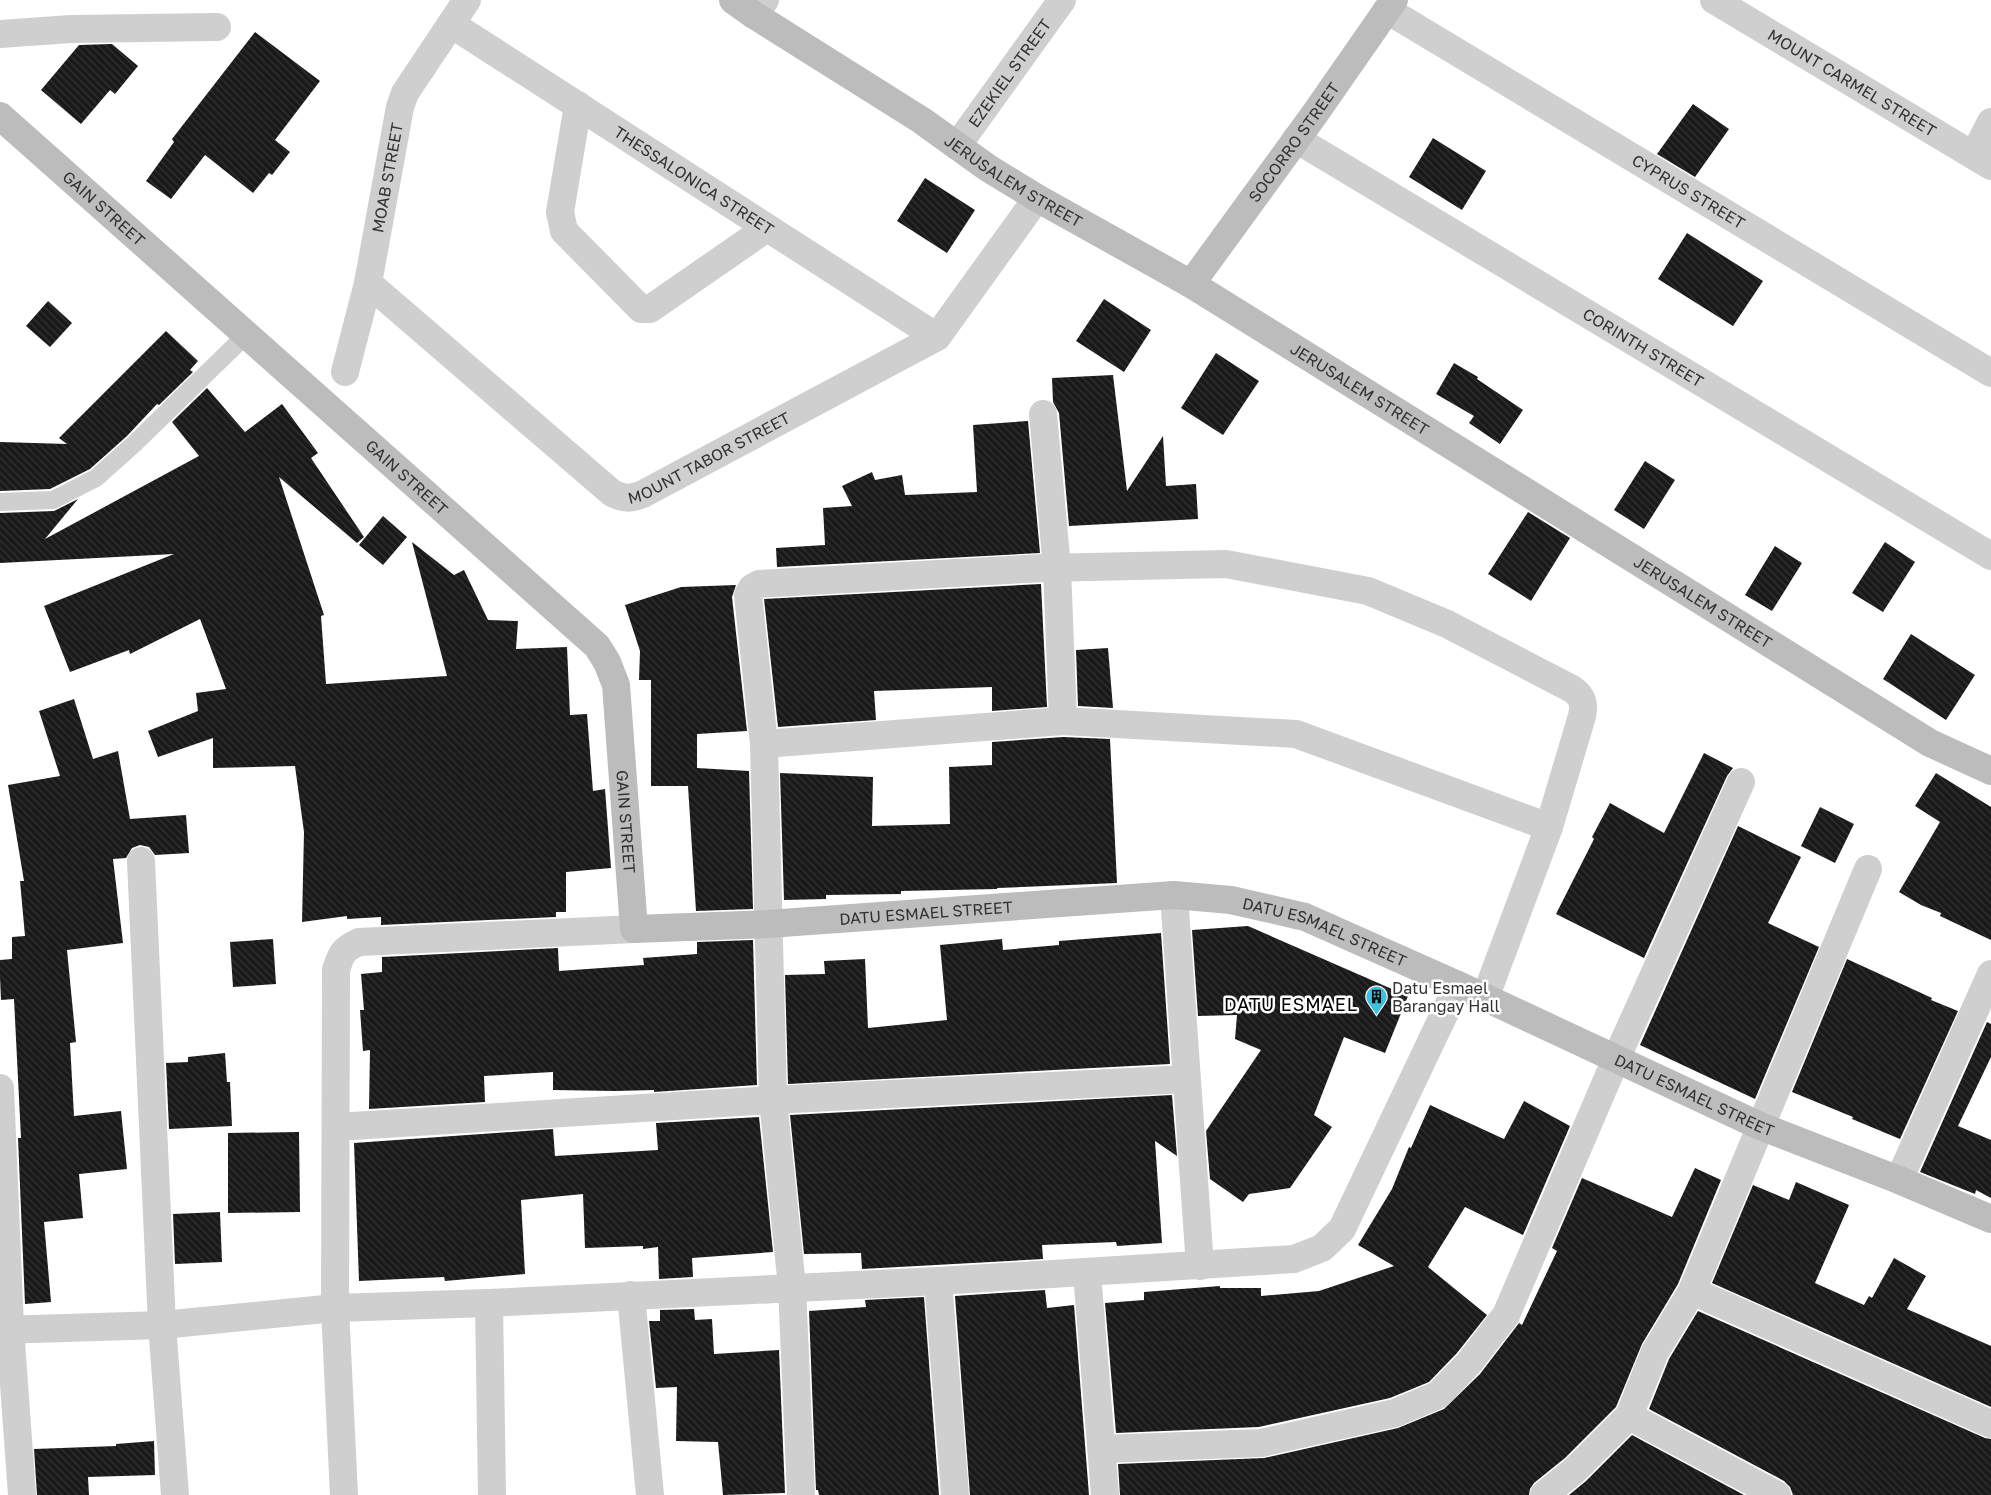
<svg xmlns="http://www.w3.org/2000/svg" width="1991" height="1495" font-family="'Golos Text',sans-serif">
<defs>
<pattern id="building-back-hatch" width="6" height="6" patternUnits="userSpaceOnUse" patternTransform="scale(1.25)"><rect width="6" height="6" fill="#191919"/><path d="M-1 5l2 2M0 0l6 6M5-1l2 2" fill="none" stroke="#323232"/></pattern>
</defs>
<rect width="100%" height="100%" fill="#fff"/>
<path fill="url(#building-back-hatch)" d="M255,32L320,81L275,140L290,152L272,175L269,173L253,193L205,155L171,199L146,181L174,142L172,139Z
M112,44L138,66L115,94L110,90L81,124L41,90L79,45Z
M1693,104L1729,129L1695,177L1657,154Z
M1433,138L1486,171L1462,210L1409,177Z
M925,178L975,210L947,253L897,221Z
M1687,233L1763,281L1733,326L1658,279Z
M1104,299L1151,330L1124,372L1076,341Z
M48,301L72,323L50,347L26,326Z
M166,331L198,361L190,370L193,372L159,405L157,404L127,436L90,469L50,489L0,491V442L67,444L59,438Z
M1216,353L1259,381L1223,435L1181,408Z
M1454,363L1478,377L1477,379L1523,410L1500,444L1469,423L1474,416L1436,394Z
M1113,375L1127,491L1163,436L1166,486L1196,484L1198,519L1069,526L1059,413L1053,402L1052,378Z
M207,388L245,432L282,404L318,453L311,458L364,537L357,543L279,477L324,615L321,616L326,684L447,676L412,542L454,575L464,570L488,620L518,621L516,649L567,647L570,715L587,714L593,791L605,789L611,868L566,872V912H556V917L381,925V917L347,919V916L302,922L304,832L295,766L213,768V738L158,757L148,731L198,711L196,693L226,689L200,619L130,654L129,650L70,672L44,606L174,554L0,563V513L54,511L78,499L45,539L199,456L172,422Z
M1028,421L1040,553L777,567L776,548L825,545L823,508L852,506L842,486L872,472L875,480L902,475L905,495L977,492L973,425Z
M1645,461L1675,480L1644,529L1614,510Z
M1528,512L1570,538L1531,601L1488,574Z
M383,516L407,537L383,565L359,545Z
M1885,542L1915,562L1883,612L1852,593Z
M1775,546L1802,563L1772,611L1745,595Z
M1041,584L1047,707L992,711V687L874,691L876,720L778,727L764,599Z
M736,585L732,597L747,731L697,734V768L749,771L753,909L696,911L688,786H651V680H639L640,651L625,605L681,587Z
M1911,634L1975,675L1946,720L1883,679Z
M1108,648L1113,708L1078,706L1076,650Z
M74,699L93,759L118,751L130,819L186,815L189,853L155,855L149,847L140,845L132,848L126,858L113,859L123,943L67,950L76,1042L70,1043L74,1116L121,1111L127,1169L79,1174L83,1218L44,1222L51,1302L25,1304L18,1138H21L14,999L1,1000L0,977V960L12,959V937L25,936L20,881H24L8,785L60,776L39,711Z
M1063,737L1110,739L1117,883L997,888V889L901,891V894L826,895V899L784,900L780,773L873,777L872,826L950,824L949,767L992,765V742Z
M1704,753L1733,768L1727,776L1644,958L1556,914L1594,839L1592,837L1610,803L1664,833Z
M1936,773L1991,807V940L1940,916L1941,913L1921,905L1899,892L1940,822L1915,806Z
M1820,807L1854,824L1835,863L1801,846Z
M1738,826L1801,857L1768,923L1819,947L1755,1099L1640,1045Z
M1248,926L1408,996L1385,1053L1344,1037L1314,1115L1332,1127L1290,1188L1249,1194L1243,1202L1210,1179L1206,1131L1261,1050L1235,1039L1237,1015L1198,1016L1192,930Z
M1161,933L1170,1064L788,1084L785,975L825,974L824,961L865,959L868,1028L947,1020L940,945L1002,939L1003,950L1059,945V941Z
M273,939L276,984L233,987L230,942Z
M753,940L757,1085L654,1092V1090L615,1091L553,1090V1072L484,1076L485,1102L369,1109L370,1050L363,1051L360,1010H364L361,974L382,972V957L558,948L559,971L644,965L643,958L697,954V942Z
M1847,959L1932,998L1931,1000L1958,1011L1900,1139L1852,1119L1853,1117L1792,1092Z
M1987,1022L1991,1024V1057L1958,1126L1991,1140V1198L1976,1190L1975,1194L1920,1172Z
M225,1053L227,1082H230L232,1126L169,1129L166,1063L188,1062V1057Z
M1172,1095L1177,1156L1155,1141L1162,1243L1117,1246L1116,1242L1042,1245L1043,1259L862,1269L861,1253L804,1254L790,1115Z
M1524,1101L1570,1126L1523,1235L1465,1207L1428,1267L1487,1315L1457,1353L1429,1382L1390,1398L1259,1427L1116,1433L1105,1303L1144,1300V1292L1220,1286V1288H1261V1296L1319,1291L1394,1266L1358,1245L1392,1189L1409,1147L1411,1148L1430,1105L1504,1139Z
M759,1117L773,1252L692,1258L693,1277L659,1279L658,1247L643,1249V1246L585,1248L583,1194L521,1200L525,1274L445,1281L444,1277L359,1281L354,1143L553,1129L555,1156L658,1150L656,1123Z
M299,1132L300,1212L228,1213V1133Z
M1695,1168L1721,1180L1678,1284L1642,1344L1616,1407L1565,1458L1534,1483L1530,1489L1529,1495H1120L1118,1464L1264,1458L1398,1428L1444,1409L1480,1374L1519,1323L1522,1325L1557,1251L1552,1248L1582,1178L1672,1217Z
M1796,1182L1849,1205L1815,1283L1864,1305L1869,1296L1872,1298L1894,1258L1926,1276L1907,1309L1991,1346V1407L1712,1283L1753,1185L1789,1200Z
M220,1212L222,1262L175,1264L173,1214Z
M1045,1290L1047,1308L1074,1305L1089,1495H970L955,1296Z
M924,1297L939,1495H819L818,1490H816L809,1311L866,1307L865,1300Z
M694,1309L695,1320L712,1319L714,1354L779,1350L785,1493L723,1495L718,1442L676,1441L677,1387L656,1388L649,1321H660V1310Z
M1698,1311L1985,1438L1991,1439V1495H1793L1790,1487L1784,1481L1649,1409L1669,1359Z
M1632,1435L1744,1495H1569L1586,1481Z
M154,1441L155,1475L88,1477L89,1495H37L34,1449L116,1446V1444Z"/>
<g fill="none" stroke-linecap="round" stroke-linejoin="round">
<path stroke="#cfcfcf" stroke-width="18" d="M0,502L53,500L96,478L134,444L247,334"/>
<g stroke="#cfcfcf" stroke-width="28">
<path id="s1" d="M1714,0L1991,166"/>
<path id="s2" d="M1387,10L1991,373"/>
<path d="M754,15L765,0"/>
<path id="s3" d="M451,24L937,337"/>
<path d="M0,34L71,29L217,27"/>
<path d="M578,105L560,212L564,231L641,309H650L767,228"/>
<path id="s4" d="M1296,139L1991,556"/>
<path id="s5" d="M957,146L1062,0"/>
<path d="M1974,155L1991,122"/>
<path id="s6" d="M368,283L612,493C624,499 630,499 643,494L937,337L1037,198"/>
<path id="s7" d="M345,372L368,283L400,107L405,93L467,0"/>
<path d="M1043,414L1057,568L1063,721"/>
<path d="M764,744L1063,721L1296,734L1549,827"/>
<path d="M141,861L162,1325L175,1495"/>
<path d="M1174,895L1200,1266"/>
<path d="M0,1088L10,1328L22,1495"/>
<path d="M336,1127L773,1100L1186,1079"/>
<path d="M1899,1180L1991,974"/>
<path d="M1087,1273L1105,1495"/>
<path d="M938,1281L955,1495"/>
<path d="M1692,1291L1991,1424"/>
<path d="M631,1295L650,1495"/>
<path d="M489,1303L492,1495"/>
<path d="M0,1330L162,1325L335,1308L489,1303L938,1281L1294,1259L1322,1248L1342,1229L1458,985"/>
<path d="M1629,1416L1777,1495"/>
<path d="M1103,1449L1261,1443L1395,1413L1438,1395L1469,1363L1506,1315L1616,1059L1741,782"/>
<path d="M344,1495L335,1308L336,970C341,954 343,949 359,942L634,929"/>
<path d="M801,1495L792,1287L773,1100L764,744L748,595L752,588L759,584L1044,568L1226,564L1368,591L1447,624L1572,689C1582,696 1585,703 1582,716L1549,827L1485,998"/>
<path d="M1544,1495L1575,1470L1629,1416L1655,1352L1692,1291L1868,869"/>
</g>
<g stroke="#bcbcbc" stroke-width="28">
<path id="s8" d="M733,0L754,15L921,120L988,168L1037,198L1191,284L1930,743L1991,771"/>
<path id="s9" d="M0,116L597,646L607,662L616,685L634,929L768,924L1174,895L1231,900L1305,917L1458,985L1760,1126L1899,1180L1991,1219"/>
<path id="s10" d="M1191,284L1314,115L1394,0"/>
</g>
</g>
<defs>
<symbol id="building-pin" viewBox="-11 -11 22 30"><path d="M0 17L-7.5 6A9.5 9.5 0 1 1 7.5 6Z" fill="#42bfdb" stroke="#fff"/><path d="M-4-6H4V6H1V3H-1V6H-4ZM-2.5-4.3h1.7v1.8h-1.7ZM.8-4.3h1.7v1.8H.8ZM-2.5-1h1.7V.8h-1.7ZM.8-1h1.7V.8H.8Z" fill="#111"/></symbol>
</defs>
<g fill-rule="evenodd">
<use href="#building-pin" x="1364" y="984" width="25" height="34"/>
</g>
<g text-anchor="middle" stroke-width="5" stroke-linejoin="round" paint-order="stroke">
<g font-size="16" fill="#323232" stroke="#fff">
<text dy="6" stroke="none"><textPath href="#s5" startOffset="90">EZEKIEL STREET</textPath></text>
<text dy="6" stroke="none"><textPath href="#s1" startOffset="161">MOUNT CARMEL STREET</textPath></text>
<text dy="6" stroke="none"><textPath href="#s10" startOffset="175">SOCORRO STREET</textPath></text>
<text dy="6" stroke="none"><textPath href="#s7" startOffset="199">MOAB STREET</textPath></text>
<text dy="6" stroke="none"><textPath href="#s8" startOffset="334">JERUSALEM STREET</textPath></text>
<text dy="6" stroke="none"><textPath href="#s3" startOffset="289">THESSALONICA STREET</textPath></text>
<text dy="6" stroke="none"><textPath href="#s2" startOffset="352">CYPRUS STREET</textPath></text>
<text dy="6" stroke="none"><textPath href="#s9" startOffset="139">GAIN STREET</textPath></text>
<text dy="6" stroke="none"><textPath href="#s4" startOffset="405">CORINTH STREET</textPath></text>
<text dy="6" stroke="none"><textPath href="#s8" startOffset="738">JERUSALEM STREET</textPath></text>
<text dy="6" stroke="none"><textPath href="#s6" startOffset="429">MOUNT TABOR STREET</textPath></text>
<text dy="6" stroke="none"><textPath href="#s9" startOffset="544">GAIN STREET</textPath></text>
<text dy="6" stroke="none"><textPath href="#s8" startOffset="1142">JERUSALEM STREET</textPath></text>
<text dy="6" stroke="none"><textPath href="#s9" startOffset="979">GAIN STREET</textPath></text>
<text dy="6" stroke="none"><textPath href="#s9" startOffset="1379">DATU ESMAEL STREET</textPath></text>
<text dy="6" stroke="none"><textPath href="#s9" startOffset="1784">DATU ESMAEL STREET</textPath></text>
<text dy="6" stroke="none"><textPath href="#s9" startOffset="2189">DATU ESMAEL STREET</textPath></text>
</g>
<g font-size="16" fill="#323232" stroke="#fff" text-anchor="start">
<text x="1392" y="994">Datu Esmael<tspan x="1392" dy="18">Barangay Hall</tspan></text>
</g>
<g font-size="18" letter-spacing="1" fill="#000" stroke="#fff">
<text x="1291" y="1011">DATU ESMAEL</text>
</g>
</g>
</svg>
